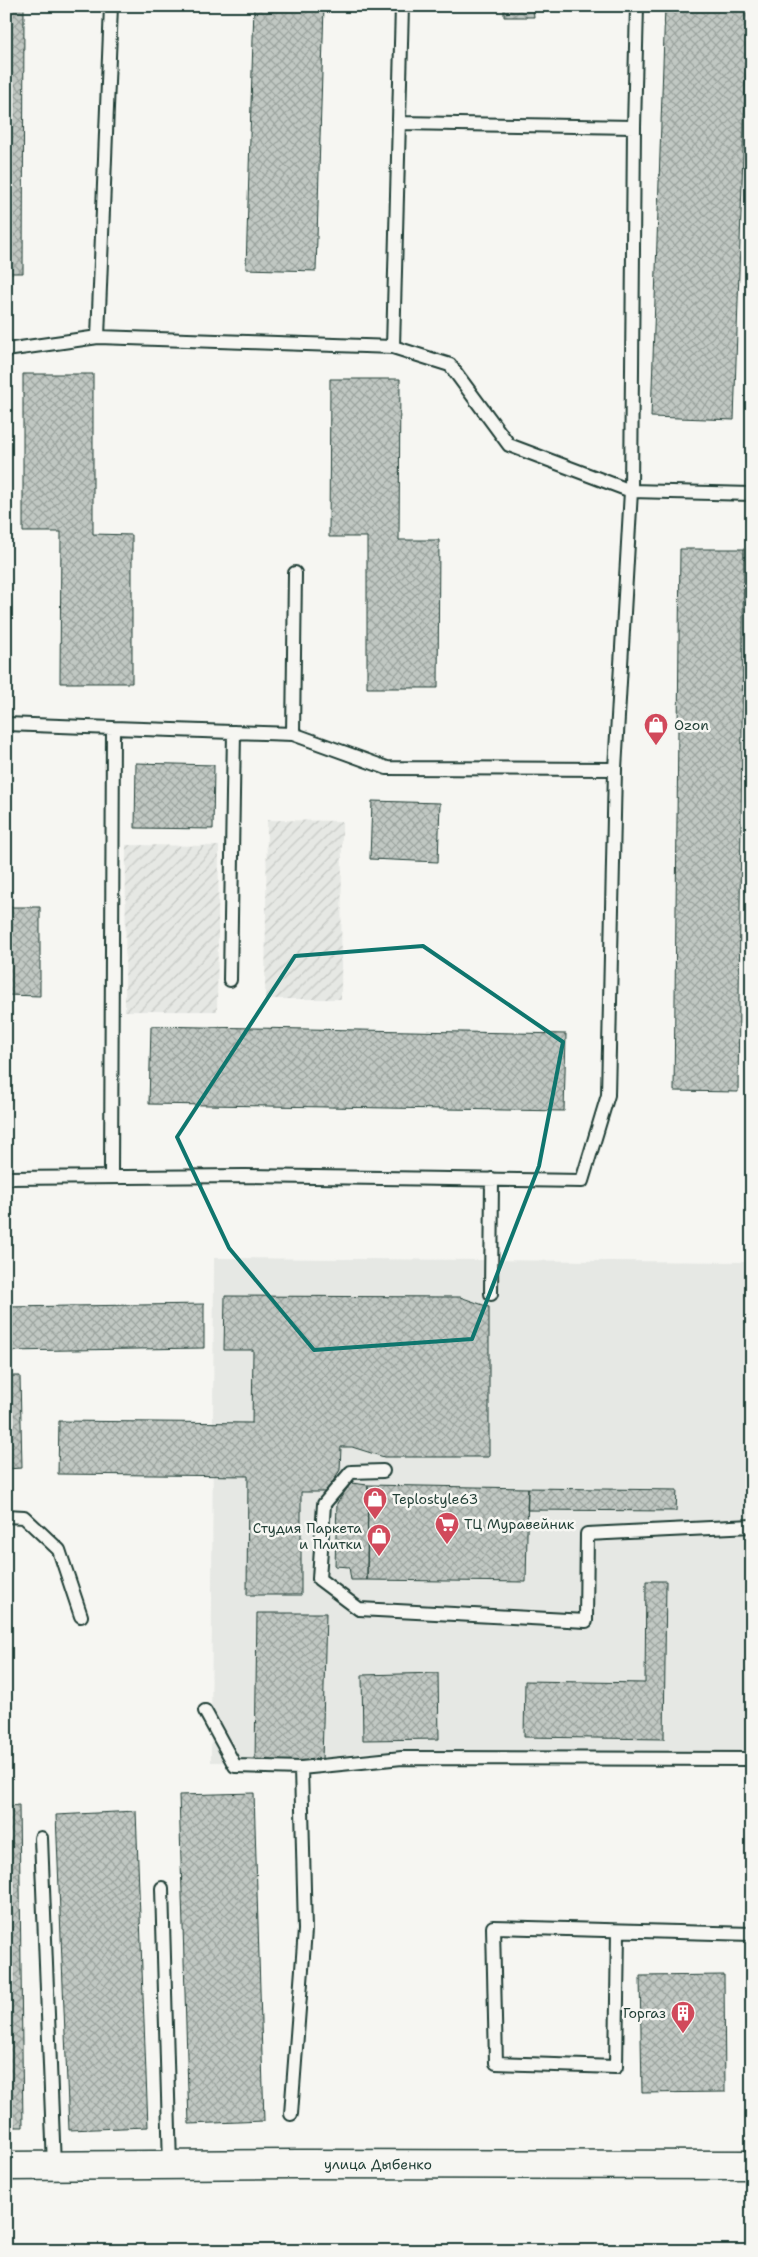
<svg xmlns="http://www.w3.org/2000/svg" width="758" height="2257" font-family="'Shantell Sans',sans-serif">
<defs>
<pattern id="industrial-furrows" width="10" height="10" patternUnits="userSpaceOnUse" patternTransform="scale(1.25)"><rect width="10" height="10" fill="#e6e8e4"/><path d="M-1 1l2-2M0 10L10 0M9 11l2-2" fill="none" stroke="#c5c8c4"/></pattern>
<pattern id="building-cross-hatch" width="8" height="8" patternUnits="userSpaceOnUse" patternTransform="scale(1.25)"><rect width="8" height="8" fill="#c1c8c3"/><path d="M0 0l8 8M0 8l8-8" fill="none" stroke="#9ca49f"/></pattern>
</defs>
<rect width="100%" height="100%" fill="#f6f6f2"/>
<filter id="ink" filterUnits="userSpaceOnUse"><feTurbulence type="fractalNoise" baseFrequency=".02" numOctaves="2"/><feDisplacementMap in="SourceGraphic" scale="10" xChannelSelector="R" yChannelSelector="G"/><feConvolveMatrix kernelMatrix="1 2 1 2 8 2 1 2 1" color-interpolation-filters="sRGB"/></filter>
<g filter="url(#ink)">
<path fill="#e6e8e4" d="M214,1258L752,1262V1752H365L325,1763L211,1762Z"/>
<path fill="url(#industrial-furrows)" d="M267,820L342,821L341,999H265Z
M126,845L219,846L217,1011H125Z"/>
<path fill="url(#building-cross-hatch)" stroke="#1f3d34" d="M6,6H24L23,273H6Z
M254,6H324L316,271L246,269Z
M504,6H533L534,17H504Z
M665,6H748L734,420L651,417Z
M23,374H93V534L132,535V683H60L61,532H23Z
M330,379H400L399,540H439L438,688H367V537H329Z
M680,549H744L738,1092L674,1091Z
M136,763L214,765L213,829L135,828Z
M372,801L440,803L438,862L370,859Z
M6,907H40V996L6,995Z
M151,1026L566,1034L564,1111L149,1104Z
M225,1296L460,1297L489,1307V1457H384L352,1447H341L340,1470L326,1492H301V1595H247L248,1476L58,1474L59,1421L252,1423L253,1350H224Z
M204,1304V1348L6,1351V1307Z
M6,1376H20L22,1468L6,1469Z
M351,1483L368,1485L367,1580H351L349,1567L335,1566L337,1503Z
M368,1485L528,1488L526,1582L367,1580Z
M528,1488L677,1490L676,1511L527,1510Z
M646,1581H666L664,1739L524,1737L525,1681L645,1683Z
M257,1613H326L322,1761H255Z
M438,1673L439,1739L363,1740L362,1675Z
M254,1793L264,2121L189,2124L179,1795Z
M19,1805L23,2127H6V1806Z
M136,1811L148,2127L69,2130L56,1815Z
M724,1975L725,2092L642,2093L640,1976Z"/>
<g fill="none" stroke-linecap="round" stroke-linejoin="round">
<defs>
<path id="lane" d="M400,123L634,127
M98,337L111,6
M393,347L402,6
M6,350L98,337L393,347L450,365L509,445L631,491L752,494
M6,724L113,728
M293,734L295,573
M230,980L234,732
M111,1176L113,728L293,734L387,768L615,769L631,491L634,127L637,6
M6,1178L245,1176L582,1181L608,1095L615,769
M491,1294L492,1179
M383,1471L351,1472L324,1504L319,1579L359,1609L586,1621L587,1534L752,1526
M6,1516L24,1517L59,1550L81,1616
M205,1711L235,1766L301,1768
M41,1838L54,2166
M162,1888L170,2165
M618,1932L616,2067L496,2063L493,1927L752,1934
M291,2114L305,1930L301,1768L402,1758L752,1759"/>
<g id="secondary">
<path id="s1" d="M6,2166L302,2164L752,2165"/>
</g>
</defs>
<use href="#lane" stroke="#1f3d34" stroke-width="16"/>
<use href="#secondary" stroke="#1f3d34" stroke-width="31"/>
<use href="#lane" stroke="#f6f6f2" stroke-width="12"/>
<use href="#secondary" stroke="#f6f6f2" stroke-width="28"/>
</g>
</g>
<path fill="none" stroke="#0f766e" stroke-width="4" stroke-linejoin="round" d="M423,946L563,1042L539,1166L472,1339L314,1350L229,1248L177,1137L295,956Z"/>
<defs>
<symbol id="shop-pin" viewBox="-11 -11 22 30"><path d="M0 17L-7.5 6A9.5 9.5 0 1 1 7.5 6Z" fill="#d1495b" stroke="#f6f6f2"/><path d="M-5-2.5h2.3a2.7 3.5 0 0 1 5.4 0H5L5.5 6h-11ZM-1.5-2.5h3a1.5 2.3 0 0 0-3 0Z" fill="#fff"/></symbol>
<symbol id="supermarket-pin" viewBox="-11 -11 22 30"><path d="M0 17L-7.5 6A9.5 9.5 0 1 1 7.5 6Z" fill="#d1495b" stroke="#f6f6f2"/><path d="M-6-5.5h2.5l.6 2H6L4.5 2H-2.5L-4.4-4H-6ZM-1.5 3.2a1.3 1.3 0 1 0 .1 0ZM3 3.2a1.3 1.3 0 1 0 .1 0Z" fill="#fff"/></symbol>
<symbol id="building-pin" viewBox="-11 -11 22 30"><path d="M0 17L-7.5 6A9.5 9.5 0 1 1 7.5 6Z" fill="#d1495b" stroke="#f6f6f2"/><path d="M-4-6H4V6H1V3H-1V6H-4ZM-2.5-4.3h1.7v1.8h-1.7ZM.8-4.3h1.7v1.8H.8ZM-2.5-1h1.7V.8h-1.7ZM.8-1h1.7V.8H.8Z" fill="#fff"/></symbol>
</defs>
<g fill-rule="evenodd">
<use href="#shop-pin" x="642" y="711" width="28" height="38"/>
<use href="#shop-pin" x="361" y="1485" width="28" height="38"/>
<use href="#supermarket-pin" x="433" y="1510" width="28" height="38"/>
<use href="#shop-pin" x="365" y="1522" width="28" height="38"/>
<use href="#building-pin" x="669" y="1999" width="28" height="38"/>
</g>
<g text-anchor="middle" stroke-width="5" stroke-linejoin="round" paint-order="stroke">
<g font-size="14" fill="#1f3d34" stroke="#f6f6f2" text-anchor="start">
<text x="674" y="730">Ozon</text>
<text x="392" y="1504">Teplostyle63</text>
<text x="464" y="1529">ТЦ Муравейник</text>
<text x="362" y="1533" text-anchor="end">Студия Паркета<tspan x="362" dy="16">и Плитки</tspan></text>
<text x="666" y="2018" text-anchor="end">Горгаз</text>
</g>
<g font-size="14" fill="#1f3d34" stroke="#f6f6f2">
<text dy="5" stroke="none"><textPath href="#s1" startOffset="372">улица Дыбенко</textPath></text>
</g>
</g>
<rect width="758" height="2257" fill="none" stroke="#f6f6f2" stroke-width="25"/>
<rect x="12" y="12" width="733" height="2232" fill="none" stroke="#1f3d34" stroke-width="2" filter="url(#ink)"/>
</svg>
